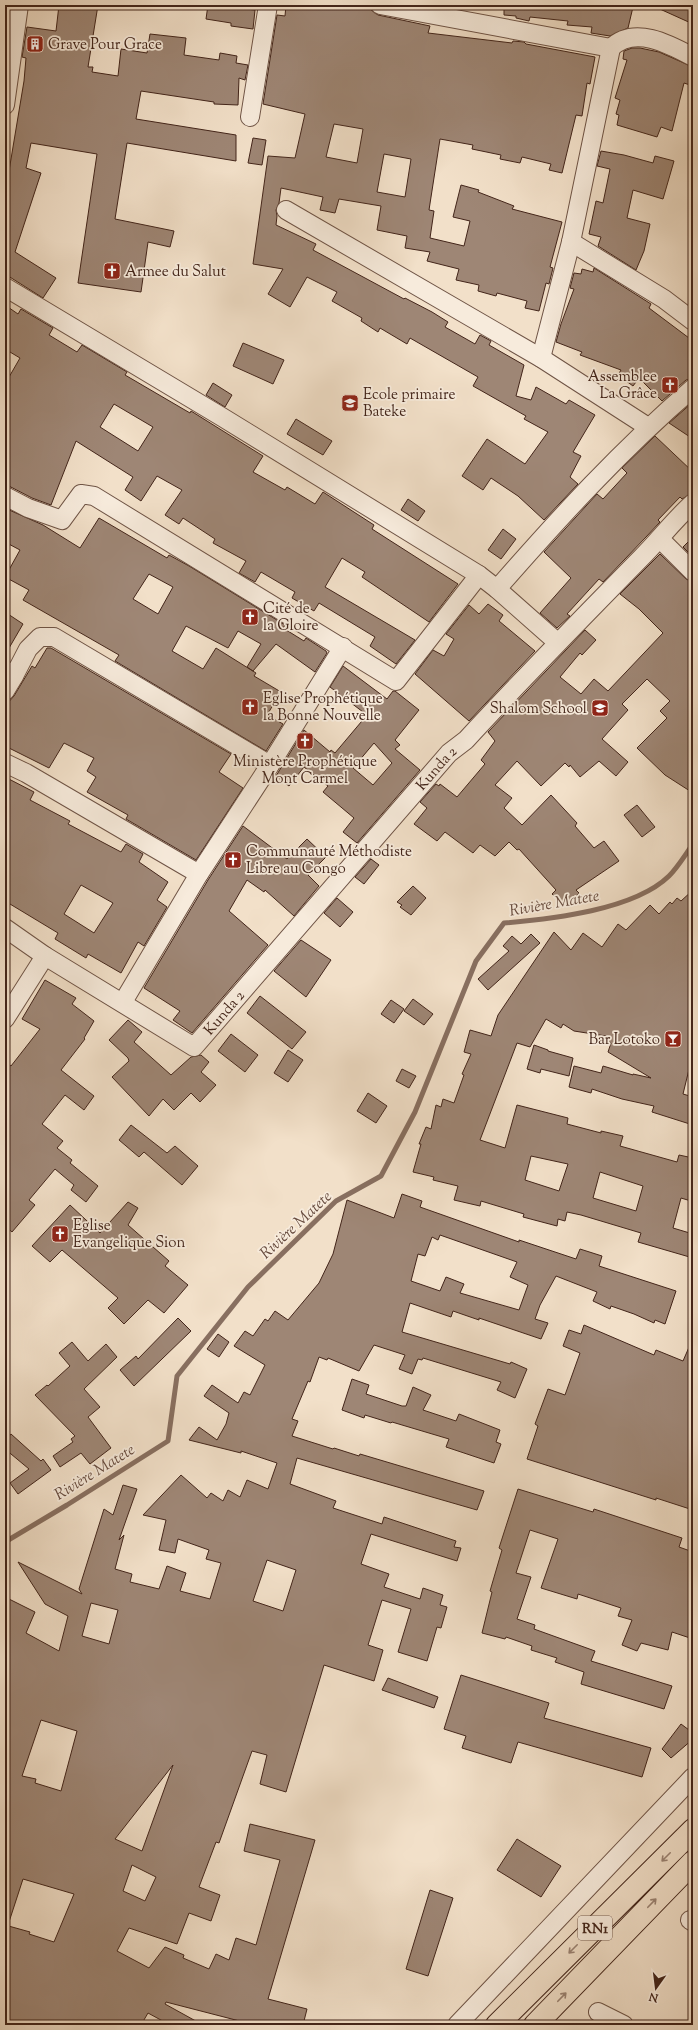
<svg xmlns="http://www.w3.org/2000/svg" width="698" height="2030" font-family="'Sorts Mill Goudy',serif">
<rect width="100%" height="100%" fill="#f2e0c9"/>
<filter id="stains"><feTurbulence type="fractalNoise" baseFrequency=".005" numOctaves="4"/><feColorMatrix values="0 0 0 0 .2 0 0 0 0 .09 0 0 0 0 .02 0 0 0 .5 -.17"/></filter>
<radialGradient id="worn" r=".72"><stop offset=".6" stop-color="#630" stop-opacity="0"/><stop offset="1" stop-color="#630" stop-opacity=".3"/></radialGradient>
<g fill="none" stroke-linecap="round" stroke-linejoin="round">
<path stroke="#886f60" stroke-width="5" d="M5,1542L67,1505L168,1441L177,1376L248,1287L336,1201L381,1176L415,1112L476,961L504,923C552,919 634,910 669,876C678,867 685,855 693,844"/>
</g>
<path fill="#9e8675" stroke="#43251a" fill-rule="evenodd" d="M59,5H98L88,67H93L92,72L118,76L121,49L147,53L150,34L186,38L184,55L219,60L220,53L237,56L236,63L248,65L245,80L239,78L238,105L214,104V102L141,91L136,119L236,135V161L127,143L115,219L174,231L170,247L148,242L141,292L78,283L97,154L31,143L26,168L41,173L15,252L56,278L43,298L5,274V184L9,171L24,81L26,58L22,57L27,27L56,31Z
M208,5L255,10L253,29L231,26V23L206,19Z
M286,5H355V7L370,9L378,15L430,26L428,33L512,43L513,41L524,42L526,44L595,57L590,84L587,83L582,116L576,115L562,173L549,170L551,164L522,157L520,163L500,159L501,155L472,149L473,145L440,139L429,210L434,211L430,238L464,246L470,221L453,217L461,185L479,190L478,192L514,206L512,209L562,222L550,267L553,268L549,284L546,283L539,311L525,308L527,301L497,293L496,296L478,291L479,285L456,280L459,269L427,261L430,252L405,248L407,236L377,230L381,206L339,199L335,213L320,210L323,197L281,188L279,203L276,210L277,216L276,225L316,244L313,250L404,299L405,298L432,312L448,322L445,327L475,344L480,335L491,341L489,345L524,365L516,396L531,400L536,387L566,404L569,400L595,415L573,452L581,456L570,477L578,484L544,520L518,496L491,478L483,490L462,476L487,439L525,464L548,432L524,419L526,416L473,386L478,377L410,338L407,344L380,328L378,332L361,321L362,318L332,301L337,292L307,277L290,307L268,294L283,269L253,264L268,156L295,158L305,114L263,104L277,15L285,16ZM334,124L363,129L357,163L326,157ZM384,154L411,159L405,197L377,192Z
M504,5H625L633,7L628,28L610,36L591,33L592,27L567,25L568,21L530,17L529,21L516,18V16L504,15Z
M651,5H693V24Z
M632,48H640L659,52L693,67V86L684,83L672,131L661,127L657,137L617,125L619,115L616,114L620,100L615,98L627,60L623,59L624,51Z
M253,138L266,140L262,165L248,163Z
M601,151L624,155L653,163L655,156L674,161L663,199L633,190L627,218L650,224L644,251L636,270L598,246L601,237L589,234L596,201L603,203L610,169L597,166Z
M594,268L651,304L649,308L693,341V378L686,380L662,401L639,378L633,386L618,375L621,370L580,355L582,352L556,342L561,324L574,289L570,288L574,273L581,274L582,269L593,272Z
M5,305L18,314L21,309L53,328L49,335L77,352L82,345L127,372L125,375L190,413L191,411L263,456L253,472L285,490L287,487L315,504L323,492L374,525L372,529L458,584L429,622L362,577L365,572L342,558L325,587L415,640L396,664L370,646L375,637L319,603L314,611L292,598L295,592L261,572L255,582L239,573L246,561L213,543L215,539L183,518L179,524L165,515L182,490L157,476L141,501L125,490L133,477L76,441L51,505L32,498L5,484V384L20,358L5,349ZM114,404L153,427L138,451L100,427Z
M243,343L284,360L273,384L233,366Z
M213,383L232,395L225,407L206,395Z
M693,402V439L669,423Z
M296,419L332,441L323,455L287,434Z
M655,436L693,472V493L682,499L680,497L658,520L660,522L646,537L603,582L599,579L567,614L570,616L557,628L540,613L571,578L544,552L597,494L603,499L627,473L622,468Z
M408,499L425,511L418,521L401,510Z
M7,509L43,525L80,548L99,518L167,558L169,555L189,566L285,625L283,628L304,641L306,638L326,651L327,653L315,672L276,644L253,671L247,667L261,644L238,631L228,648L186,626L172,651L203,669L216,648L256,673L254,676L281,692L267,715L283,724L266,751L115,661L119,655L23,600L29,590L5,577L20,550L5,542V513ZM149,574L173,587L158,614L133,599Z
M503,529L516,539L501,559L488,550Z
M693,537V557L683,547Z
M660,554L686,579L693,582V793L665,775L637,748L667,718L660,711L670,701L647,679L622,704L628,710L602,739L628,762L616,776L599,761L580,777L570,765L569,767L565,763L541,786L517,761L495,785L512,798L504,808L522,825L551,795L577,823L575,826L594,848L604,841L619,861L576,890L579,893L566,907L552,894L556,890L519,849L517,850L509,842L495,856L480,845L473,853L445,832L437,841L414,824L427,808L420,802L436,784L439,786L440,784L457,797L485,764L481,760L495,741L488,732L585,630L596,640L582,655L580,653L560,677L581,694L594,679L608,691L663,633L639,609L620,594Z
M488,604L503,615L499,621L535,651L469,721L415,674L433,650L444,656L454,639L446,634L469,605L479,614Z
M5,612L23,624L5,655Z
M47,648H51L231,754L219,772L243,788L196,860L126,819L128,815L87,792L96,777L87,771L94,758L64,743L49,768L5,746V706L14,696L32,666L35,668Z
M343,666L387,699L393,691H395L419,710L395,740L400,745L395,749L420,770L357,843L343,832L354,818L323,792L328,786L304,767L289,786L276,776L304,730L330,752L331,750L335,753L367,715L330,687ZM374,743L392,763L373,785L353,768Z
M5,777L34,792L30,800L70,821L68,824L121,852L126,844L143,854L139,862L168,882L157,900L167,907L144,946L138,942L121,973L88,954L86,958L55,939L58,933L5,901ZM81,885L113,903L94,933L64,914Z
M637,805L655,827L642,837L624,815Z
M243,826L287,859L307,839L326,857L308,875L319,886L294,916L265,890L264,892L247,880L229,911L268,945L192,1033L173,1020L180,1011L144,988L208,880Z
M371,859L379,865L364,884L355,877Z
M413,886L426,898L411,915L400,907L402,905L397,902Z
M693,890V1053L683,1094L693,1097V1125L652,1112L654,1106L622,1099L592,1089L591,1093L569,1087L574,1066L601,1073L603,1066L633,1075V1074L651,1078L608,1052L611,1043L604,1041L606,1036L574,1031L563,1024L561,1028L546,1019L530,1047L517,1043L480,1140L505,1148L517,1105L568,1118L567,1124L601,1133V1131L623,1136L620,1146L677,1162L679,1155L693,1158V1190L691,1201L681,1198L673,1228L693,1234V1258L638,1242L641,1233L581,1215L567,1212L565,1221L558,1219L557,1226L523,1217L524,1214L481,1201L480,1206L454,1200L458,1186L433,1180L434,1177L413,1172L421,1144H419L426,1127L431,1129L436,1105L441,1107L443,1099L454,1103L464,1075L462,1074L471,1054L464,1052L470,1030L491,1036L498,1015L554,932L571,950L583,933L602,947L618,924L626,930L650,905L659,914L670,902L672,904L677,898L681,901ZM531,1156L568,1164L559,1191L525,1180ZM600,1172L643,1186L636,1211L593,1198Z
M337,898L353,912L340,927L324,913Z
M531,934L540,943L488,990L478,979L509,951L503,946L512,936L521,944Z
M301,940L331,960L306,997L274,971Z
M45,980L76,998L72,1004L94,1021L84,1038L85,1039L61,1070L94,1096L84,1110L65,1095L42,1124L63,1141L57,1148L72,1160L70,1163L98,1186L86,1202L71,1190L74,1185L55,1169L29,1200L35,1205L12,1232L5,1226V1062L11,1066L40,1029L22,1019Z
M260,996L306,1032L292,1049L247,1013Z
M413,999L433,1014L424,1025L404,1011Z
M391,1000L404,1009L394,1023L381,1014Z
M128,1020L142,1032L134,1042L171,1075L191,1057L201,1055L209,1062L201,1072L216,1085L200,1102L191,1093L174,1110L163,1099L149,1116L112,1077L129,1061L128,1058L109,1040Z
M231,1034L258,1055L245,1072L218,1051Z
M534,1045L548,1050V1051L573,1058L569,1076L541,1069L540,1073L527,1069Z
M288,1050L303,1060L288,1082L274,1073Z
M402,1069L416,1076L409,1088L396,1081Z
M368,1093L387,1106L376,1123L357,1111Z
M131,1125L167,1153L175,1146L198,1166L182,1185L144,1152L139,1157L119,1140Z
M402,1194L422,1201L420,1207L519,1242V1240L576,1259L580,1249L602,1256L599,1266L676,1291L665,1324L655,1320L654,1323L634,1314L611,1306L610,1309L593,1301L597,1292L556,1276L540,1305L535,1319L548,1323L541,1339L479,1318V1320L453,1311L451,1317L410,1303L402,1332L510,1364L511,1362L527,1369L515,1398L497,1390L501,1382L423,1358L422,1360L418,1359L412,1374L399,1369L405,1355L374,1345L359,1371L328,1358L327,1360L319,1357L310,1382L308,1381L292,1419L298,1421L292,1436L333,1449L334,1448L359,1456L360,1454L484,1491L477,1510L297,1458L290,1484L336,1501L333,1508L382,1524L384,1517L456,1541L454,1547L461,1548L457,1561L371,1534L361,1564L389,1574L384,1587L420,1599L423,1588L443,1595L440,1605L447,1607L441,1628L437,1627L427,1661L398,1652L411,1609L382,1600L368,1645L383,1650L374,1681L324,1665L286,1792L260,1784L267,1755L252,1751L219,1843L216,1842L199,1887L220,1895L211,1921L189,1913L177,1944L129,1928L117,1951L149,1968L165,1947L184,1955L183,1958L209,1969L216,1954L229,1960L236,1938L256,1945L280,1860L244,1851L250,1824L315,1840L268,1999L307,2009L303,2025H255L166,2002L165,2004L203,2025H170L148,2013L141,2025H5V1925L30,1932L29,1934L54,1942L74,1894L23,1879L8,1925H5V1597L35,1612L26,1633L59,1651L68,1616L45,1604L18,1562L82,1594L79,1589L104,1509L113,1515L123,1485L137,1489L119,1540L124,1535L115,1569L132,1574L130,1582L159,1589L167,1566L186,1573L180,1591L210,1599L221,1563L206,1559L209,1550L178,1539L175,1553L159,1550L166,1520L143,1515L181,1475L207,1498L211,1493L223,1501L228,1490L240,1497L247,1480L268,1489L277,1463L241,1451V1453L189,1440L199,1427L217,1440L226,1424L229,1413L204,1396L212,1385L238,1403L244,1392L250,1395L265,1365L234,1346L245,1331L253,1336L265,1319L268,1321L275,1311L288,1320L319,1283L333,1254L347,1200L394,1218ZM440,1235L517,1262L510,1277L528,1285L519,1310L460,1293L464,1284L446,1277L440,1291L411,1281L418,1254L425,1256L432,1237L438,1240ZM267,1560L296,1570L283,1611L253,1601ZM91,1603L118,1610L109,1644L82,1636ZM41,1720L77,1731L61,1791L35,1783L36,1779L22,1776ZM173,1765L142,1851L115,1839ZM132,1865L156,1877L145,1901L123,1891Z
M128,1202L138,1208L128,1225L169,1261L165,1266L188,1285L164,1313L148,1300L124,1324L108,1308L118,1298L62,1250L50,1262L32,1246L70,1205L100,1233Z
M178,1318L191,1331L134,1386L120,1370L136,1356L138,1359Z
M584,1325L654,1355L656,1350L683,1361L693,1338V1510L656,1498V1500L527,1459L538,1426L535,1424L548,1389L565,1395L580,1353L563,1346L569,1330L581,1334Z
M218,1334L229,1342L219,1357L207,1349Z
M72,1342L88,1361L106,1344L117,1357L84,1389L100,1407L88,1417L111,1448L90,1464L81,1453L60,1467L53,1456L73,1442L71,1439L75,1436L35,1395L47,1385L48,1386L70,1366L59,1353Z
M352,1379L369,1385L366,1394L402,1406H406L413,1387L431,1395L423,1410L456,1421L459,1414L500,1430L496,1442L501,1444L494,1463L446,1447L449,1439L392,1422L391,1423L365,1415L364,1418L342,1410Z
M11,1434L41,1461L43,1459L51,1470L18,1494L10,1483L29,1469L5,1449V1441Z
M518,1489L593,1512L594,1509L682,1538L679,1547L693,1552V1639L672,1632L668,1650L641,1643L637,1651L622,1645L632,1620L618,1616L621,1608L578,1594L577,1599L541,1588L558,1539L530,1530L516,1573L531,1577L517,1619L535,1625L534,1629L595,1651L591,1661L672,1686L664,1709L581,1684L584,1672L555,1662L557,1658L531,1650L532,1646L506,1637L505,1639L482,1633L492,1592L490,1591L502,1550L499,1548Z
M461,1675L549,1703L544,1718L651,1748L642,1777L518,1742L511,1763L462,1748L466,1736L444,1729Z
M388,1678L438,1697L434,1708L382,1690Z
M681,1724L693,1733V1739L671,1758L662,1749Z
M517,1839L561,1866L541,1897L497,1870Z
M430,1890L453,1898L428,1976L406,1969Z"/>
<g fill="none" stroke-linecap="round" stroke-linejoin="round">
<defs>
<g id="minor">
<path d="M380,5L611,48"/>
<path d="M5,105L19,5"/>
<path d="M250,117L268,5"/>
<path d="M286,210L541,358L648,427"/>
<path d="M571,242L664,299L693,321"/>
<path d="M5,287L222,417L479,575L497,589L557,642"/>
<path d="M541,358L571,242L611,48C634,25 669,44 693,57"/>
<path d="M5,496L28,508L62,520L81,494L94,496L396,681L479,575"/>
<path d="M660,539L693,572"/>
<path d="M497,589C559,518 622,449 693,388"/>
<path d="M5,670L14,676L5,691"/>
<path d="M14,676L28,649L40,637H54L270,765"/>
<path d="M5,763L26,773L199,874"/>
<path id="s1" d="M5,928L45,956L194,1047L449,753L466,740C523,678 582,618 641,558C659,540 674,520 693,503"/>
<path d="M123,1002L199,874L270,765L343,647"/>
<path d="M5,1019L45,956"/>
<path d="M690,1920L693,1922"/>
<path d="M598,2012L624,2025"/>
<path d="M457,2025L693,1777"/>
</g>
<path id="trunk" d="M497,2025L693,1830
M535,2025L693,1862"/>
</defs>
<use href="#minor" stroke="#6f5446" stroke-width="20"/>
<use href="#trunk" stroke="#43251a" stroke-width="24"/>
<use href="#minor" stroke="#f7ebdc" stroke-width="18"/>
<use href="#trunk" stroke="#f2e0c9" stroke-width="22"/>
</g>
<defs><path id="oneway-shaft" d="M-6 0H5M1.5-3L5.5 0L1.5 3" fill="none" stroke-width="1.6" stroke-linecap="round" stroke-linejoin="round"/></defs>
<g stroke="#9a8272">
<use href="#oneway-shaft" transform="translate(666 1857) rotate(135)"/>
<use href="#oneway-shaft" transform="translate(652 1903) rotate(-46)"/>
<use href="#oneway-shaft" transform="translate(573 1949) rotate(135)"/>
<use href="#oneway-shaft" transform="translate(562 1997) rotate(-46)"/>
</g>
<defs>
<symbol id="building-square" viewBox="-11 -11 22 22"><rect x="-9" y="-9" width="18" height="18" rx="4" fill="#8f2418" stroke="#f7ebdc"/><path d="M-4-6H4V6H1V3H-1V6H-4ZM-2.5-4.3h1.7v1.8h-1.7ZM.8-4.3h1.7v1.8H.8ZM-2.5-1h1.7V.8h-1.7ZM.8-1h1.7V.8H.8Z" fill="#fff"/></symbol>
<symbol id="church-square" viewBox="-11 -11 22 22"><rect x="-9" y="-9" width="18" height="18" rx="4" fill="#8f2418" stroke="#f7ebdc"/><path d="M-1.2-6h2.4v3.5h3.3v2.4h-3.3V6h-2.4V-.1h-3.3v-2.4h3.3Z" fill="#fff"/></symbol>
<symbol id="school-square" viewBox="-11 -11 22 22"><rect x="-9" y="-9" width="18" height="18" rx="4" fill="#8f2418" stroke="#f7ebdc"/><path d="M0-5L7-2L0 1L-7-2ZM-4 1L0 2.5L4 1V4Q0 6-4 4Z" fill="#fff"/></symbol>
<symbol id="bar-square" viewBox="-11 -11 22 22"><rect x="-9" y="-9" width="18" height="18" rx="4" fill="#8f2418" stroke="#f7ebdc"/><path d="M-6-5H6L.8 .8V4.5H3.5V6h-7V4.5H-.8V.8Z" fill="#fff"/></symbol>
</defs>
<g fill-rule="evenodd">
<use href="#building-square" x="25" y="34" width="20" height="20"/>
<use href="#church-square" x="102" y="261" width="20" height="20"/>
<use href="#church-square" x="660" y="375" width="20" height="20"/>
<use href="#school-square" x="340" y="393" width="20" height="20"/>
<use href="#church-square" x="240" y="607" width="20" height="20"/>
<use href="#church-square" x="240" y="697" width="20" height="20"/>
<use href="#school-square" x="590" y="698" width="20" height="20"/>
<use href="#church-square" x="295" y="731" width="20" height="20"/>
<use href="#church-square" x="223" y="850" width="20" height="20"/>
<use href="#bar-square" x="663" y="1029" width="20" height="20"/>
<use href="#church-square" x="50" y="1224" width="20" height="20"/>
</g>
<g text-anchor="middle" stroke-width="3.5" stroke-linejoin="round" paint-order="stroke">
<rect fill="#f7ebdc" stroke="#796054" stroke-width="1" x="578" y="1916" width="34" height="24" rx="3"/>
<g font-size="14" font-weight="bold" fill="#43251a">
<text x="595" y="1933">RN1</text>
</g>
<g font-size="15" fill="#43251a" stroke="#f7ebdc" text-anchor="start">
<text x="48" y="49">Grave Pour Grace</text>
<text x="125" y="276">Armee du Salut</text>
<text x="657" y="381" text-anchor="end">Assemblee<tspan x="657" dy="17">La Grâce</tspan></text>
<text x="363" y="399">Ecole primaire<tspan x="363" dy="17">Bateke</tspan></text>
<text x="263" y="613">Cité de<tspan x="263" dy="17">la Gloire</tspan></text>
<text x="263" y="703">Eglise Prophétique<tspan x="263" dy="17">la Bonne Nouvelle</tspan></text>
<text x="587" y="713" text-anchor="end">Shalom School</text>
<text x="305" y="766" text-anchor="middle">Ministère Prophétique<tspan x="305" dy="17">Mont Carmel</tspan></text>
<text x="246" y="856">Communauté Méthodiste<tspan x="246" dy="17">Libre au Congo</tspan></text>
<text x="660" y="1044" text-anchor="end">Bar Lotoko</text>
<text x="73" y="1230">Eglise<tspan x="73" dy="17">Evangelique Sion</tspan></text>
</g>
<g font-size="15" fill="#43251a" stroke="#f7ebdc">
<text dy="5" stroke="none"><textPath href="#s1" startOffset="593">Kunda 2</textPath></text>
<text dy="5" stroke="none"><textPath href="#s1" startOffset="269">Kunda 2</textPath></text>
</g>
<g font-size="16" font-style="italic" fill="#664a3d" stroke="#f7ebdc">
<text transform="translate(554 902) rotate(-10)" y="6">Rivière Matete</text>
<text transform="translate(295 1224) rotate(-43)" y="6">Rivière Matete</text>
<text transform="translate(94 1471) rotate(-32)" y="6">Rivière Matete</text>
</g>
</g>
<rect width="698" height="2030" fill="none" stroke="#f2e0c9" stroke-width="20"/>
<rect x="6" y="6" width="686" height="2018" fill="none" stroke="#43251a" stroke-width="2"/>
<rect x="10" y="10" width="678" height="2010" fill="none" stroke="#43251a"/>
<g transform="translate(656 1988) rotate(194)" stroke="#f7ebdc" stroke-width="3" paint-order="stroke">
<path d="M0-3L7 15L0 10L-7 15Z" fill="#43251a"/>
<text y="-6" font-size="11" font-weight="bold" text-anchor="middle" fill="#43251a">N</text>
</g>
<rect width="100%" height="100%" filter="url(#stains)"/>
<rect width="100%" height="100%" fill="url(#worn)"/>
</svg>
